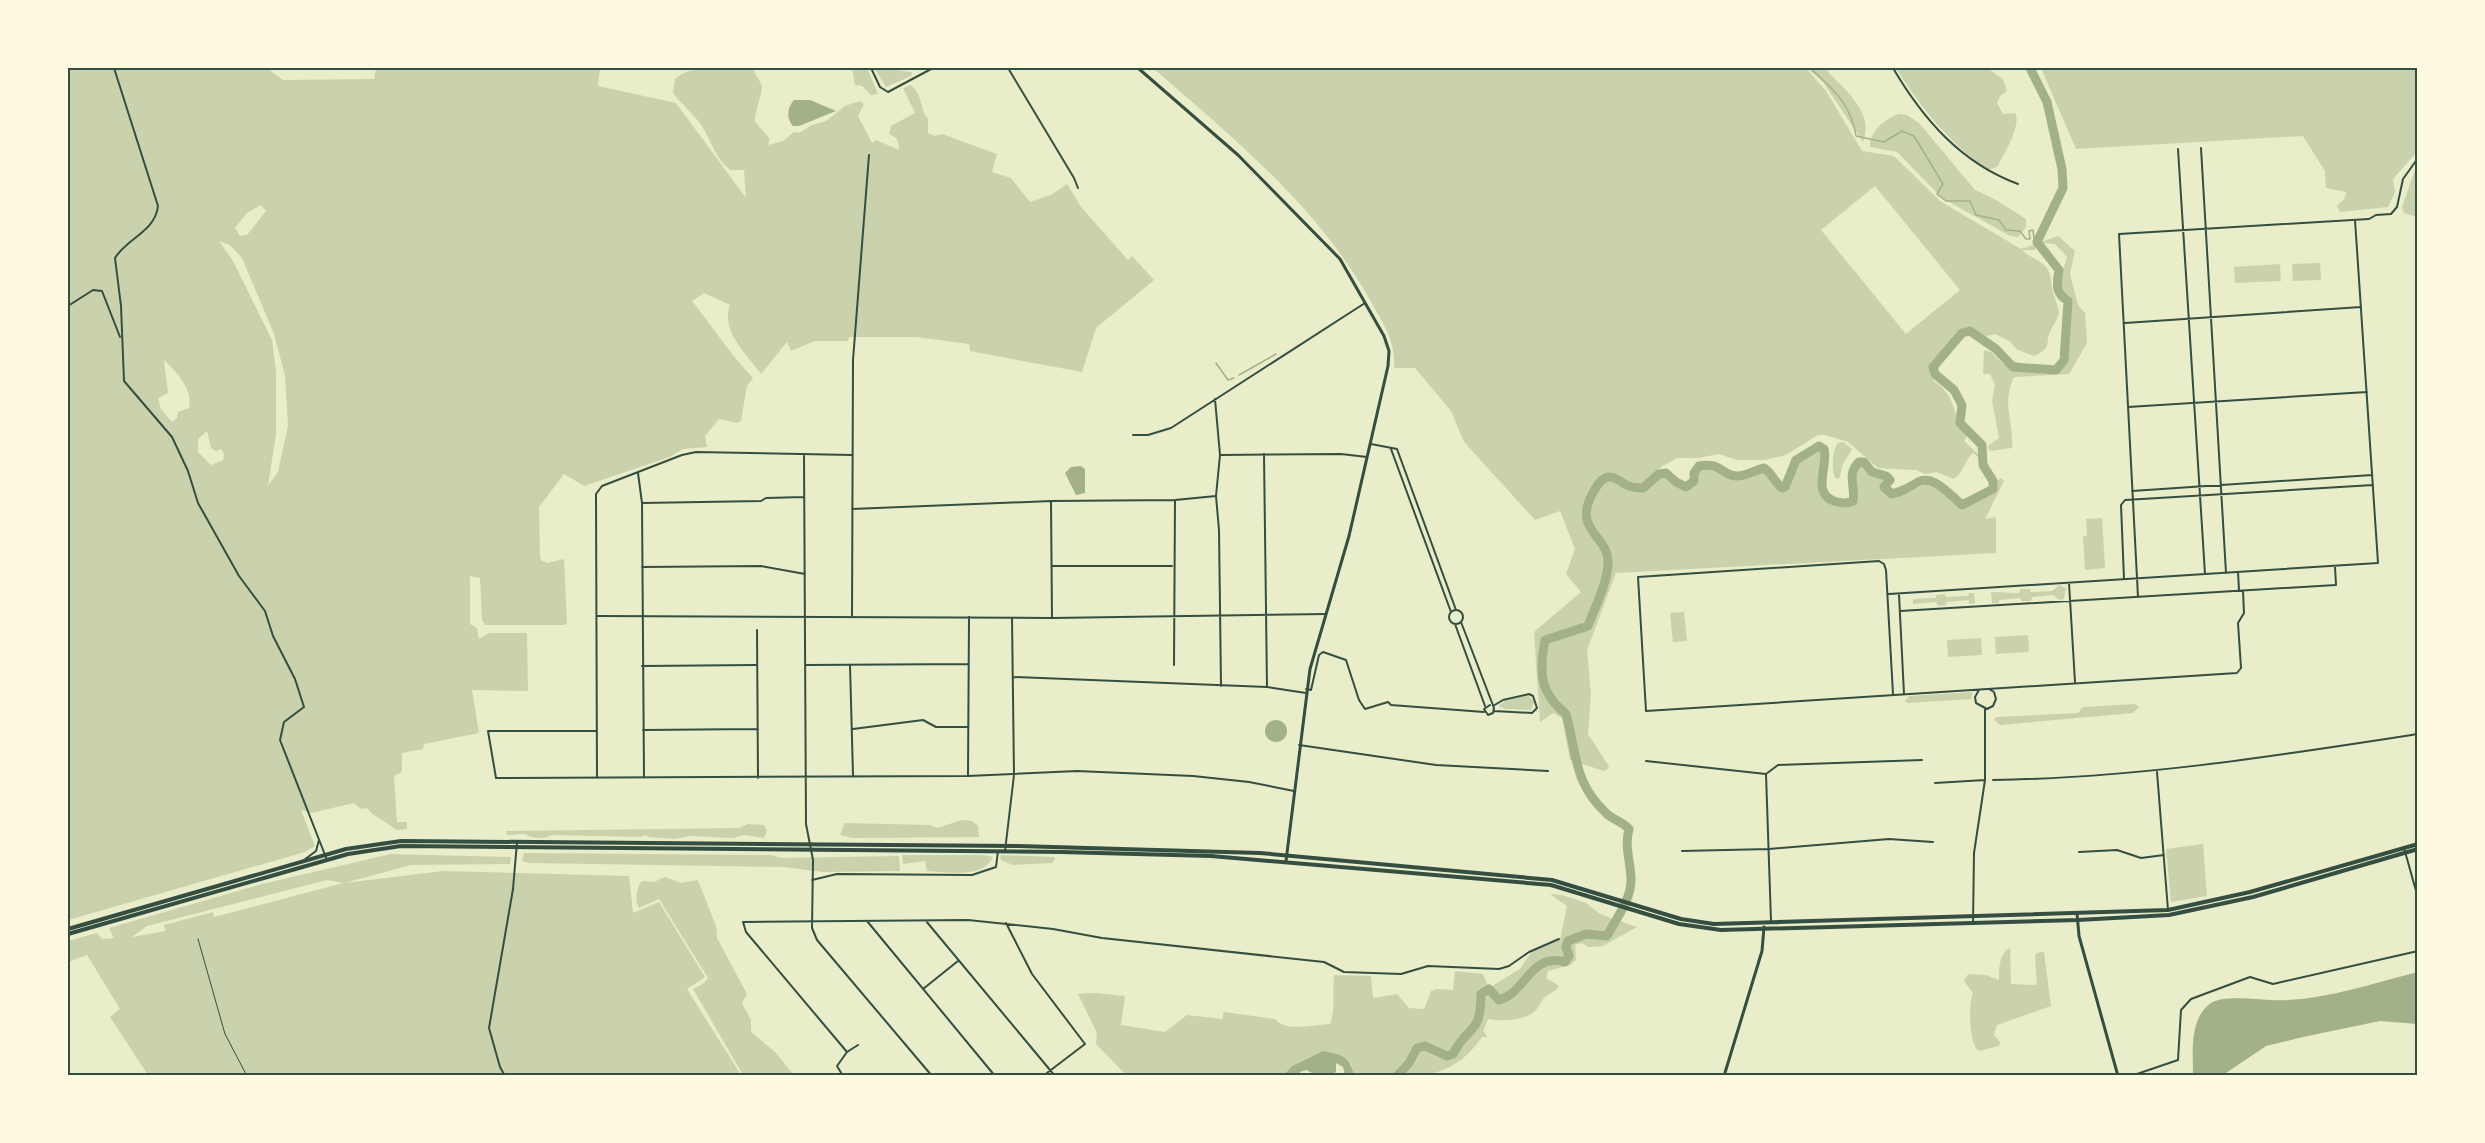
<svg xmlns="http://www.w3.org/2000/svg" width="2485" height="1143" font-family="'IBM Plex Sans',sans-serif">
<rect width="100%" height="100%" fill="#e9edc9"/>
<path fill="#cad2ad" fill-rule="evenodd" d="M68,68H267L283,80L374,79L376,68H600L598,86L676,103L746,198L744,170H730C716,159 711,141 702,126C694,114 682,105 673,93L675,79C692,63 729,68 753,68C755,75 760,80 762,87C763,90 755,111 755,122L770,139L768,145L783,141L794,132L799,133L812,125L826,121L845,106L860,101L864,104L858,116L872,143L876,140L899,150C899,141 897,137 889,134L891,126L915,113L903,88L911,85C924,97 919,109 928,119V133L935,136L942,134L997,154L992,172L1011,178L1030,202L1051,195L1067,184L1081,207L1128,260L1132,256L1154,280L1096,328L1082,372L970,351L969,344L916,337H849L848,341H815L791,351L787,342L761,374C747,354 720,331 730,305L704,293L692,301C713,327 730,354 753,378L747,386L741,421L737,423L719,419L705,436L707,447L683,449L670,457L584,486L564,474L539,507L540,555L541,560L547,563L564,559L567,623L564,625H485L482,620L480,578L470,576V624L477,628L479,639L489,633H527L528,691L472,690L479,733L424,744L423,749L402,753V772L394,776L397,822H407V829L396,830C387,821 374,818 367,808L361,809L354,803L311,813L301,810L315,846L305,852L68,920ZM261,205L266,211L247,235L240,236L235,228L247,213ZM219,241L230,245L242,258L274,334L285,376L288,426L278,472L268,486L276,434V372L272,340L233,261ZM164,360C177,373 193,388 189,408L178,412L177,418L172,422L161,409L158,398L168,393ZM207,431L211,448L216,451L221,449L224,454L223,460L211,465L198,452V439Z
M852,68H867L878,94L871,95L862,86L855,85Z
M874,68L912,72L911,76L886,87Z
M1153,68H1806L1826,91L1862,151L1894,156L1940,201L2021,249L2058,236L2075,251L2070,274L2078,305L2085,313L2087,343L2069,374L2014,377C2001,403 2014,423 2012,448L1990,451L1988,446L1999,438L1992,400L1995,385L1990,374H1983L1984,350L1991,352L2003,364L2009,359L2035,369L2057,367L2062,364L2066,347L2063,331L2069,303L2059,282L2067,257L2055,244L2043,243L2034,250H2022C2028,257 2039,259 2045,266C2053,275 2050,283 2053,293C2060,313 2062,310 2051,330C2044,342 2054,347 2034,356L2016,349L2011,342L1995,334L1986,336L1967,328L1962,330L1931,362L1934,381C1959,398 1950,415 1967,436L1964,441L1978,454V457L1973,453C1964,461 1965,472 1953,479L1937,472L1925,474L1916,470L1878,468L1848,442L1825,435H1818L1786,455L1765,460H1737L1719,454L1698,458H1677L1661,467L1638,489C1649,491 1654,478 1665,476L1678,487L1690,489L1701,470L1712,467L1737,479L1764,471L1781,489H1786L1798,461L1817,449L1823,452C1823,479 1805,479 1836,502L1855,501L1857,496L1852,480L1857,464H1863L1874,477L1886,479L1884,490L1887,494L1905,493L1926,484L1937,487L1961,505L1972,504L2001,478L2004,481L1985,519L1996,517V553L1616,573L1587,650L1591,694L1588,734L1608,765L1609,768L1604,771L1570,760L1562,718L1553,713L1540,722L1534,632L1581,592L1566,574L1575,549L1560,511L1535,520L1464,442L1451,411L1415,368H1394C1396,345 1386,328 1375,309C1323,211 1236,140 1153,68ZM1875,186L1960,290L1906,334L1821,230Z
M1807,68H1825C1843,90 1875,110 1863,142L1823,82Z
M1896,68H1987L2003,79L2007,91L2000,96L1997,103L2003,114L2015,113C2022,124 2004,155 1997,167L1987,170C1949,142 1920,107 1896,68Z
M2041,68H2417V152L2393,179L2395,192L2388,207L2340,212L2337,206L2345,198L2346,192L2326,188L2325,171L2303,136L2076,149Z
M1899,114L1907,115L1919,123L1975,190L1996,200L2026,219V227L2018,237L2010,236L1942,198L1897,152L1870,147C1870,131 1884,119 1899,114Z
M2417,164V221V217L2404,213L2402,207Z
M2320,263L2321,280L2293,281L2292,264Z
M2280,264L2281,281L2235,283L2234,267Z
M1843,442L1852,449L1842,466L1840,477L1836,479C1831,472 1832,450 1838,443Z
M2102,518L2105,568L2085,570L2083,536H2087L2086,519Z
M2059,585L2066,588L2064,599L2059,600L2053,595L2032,597L2031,601H2022L2020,598L1999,600V603H1992L1991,592L2019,593L2021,589H2030L2031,592L2052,591Z
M1969,593H1974L1975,603L1969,604V600L1946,602V605L1938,606L1936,602L1913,604V599L1936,598V595L1945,594L1946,597L1968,596Z
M1684,612L1687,641L1673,642L1670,613Z
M2028,635L2029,652L1996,654L1995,637Z
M1981,638L1982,655L1948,657L1947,640Z
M1973,692L1971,699L1908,703L1905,701L1909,696Z
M1528,695L1534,702L1531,710L1505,709L1498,706L1505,701Z
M2135,704L2139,707L2133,713L2000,725L1994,720L1996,717L2078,713L2083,707Z
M961,820L972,821L978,826L979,837L852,838L840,835L845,823L929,825L938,828Z
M748,824L764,825L767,831L764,838L744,835L733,838L690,836L675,839L649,837L645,835L641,837L552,835C544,839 532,839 525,834L507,835L506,831L739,828Z
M2203,844L2207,896L2171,902L2166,849Z
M524,853L771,855L782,858L899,856L900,871L823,872L784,867L530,863L522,861Z
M391,854L511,857L510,864L411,865L344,883L443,871L629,876L633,913L659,902L705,977L687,989L741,1075H148L110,1017L120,1009L87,955L68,962V941L97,933L102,939L114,938L109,928L262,884ZM327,880L343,883L214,917L213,912L164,925L165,931L132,937L147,926Z
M902,855H983L993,857C983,879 947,872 927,871L925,861L903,864Z
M1000,855L1054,857L1055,859L1052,863L1013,865L1001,860Z
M665,877L681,883L697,880L699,883L716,926L717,938L747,994L742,1003L751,1020V1032L775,1052L794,1075H743L693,989L703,984L708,978L659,899L639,908C634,900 637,887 642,881L654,882Z
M1550,894L1562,895L1586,903L1600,914L1637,927L1603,946L1588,947L1582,943L1575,945L1576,960L1570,965L1548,971L1546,978L1559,986C1555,993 1551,992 1545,997C1540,1001 1539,1008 1534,1012C1525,1020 1500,1022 1488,1019L1483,1031L1488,1037H1482C1447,1087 1408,1075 1354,1075L1351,1064L1323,1051L1292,1066L1284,1075H1126L1096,1044L1097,1033L1078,994L1095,993L1125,996L1121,1025L1165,1032L1187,1015L1222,1019L1224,1012L1275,1019C1285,1032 1314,1025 1330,1024C1336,1008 1332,992 1334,975L1371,976L1373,998L1397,994L1409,1008L1424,1009L1431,991L1437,989L1453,990L1455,971L1483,974L1489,988L1520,969L1532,951L1560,940L1567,906Z
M2010,948L2011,984L2037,985L2035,956L2037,953L2044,952L2051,1006L1997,1025L1994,1035L2000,1042L1999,1046L1979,1051C1969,1045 1968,1004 1973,993L1964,981L1968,974L1986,975L1999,980C1999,968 1999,954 2010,948Z"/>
<path fill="#a3b18a" d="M794,100H810L836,111L799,126H793C786,118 787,108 794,100Z
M1071,467L1081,466L1085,469V493L1076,495L1065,473Z
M1265 731a11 11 0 1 1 22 0a11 11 0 1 1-22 0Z
M2414,973L2417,974V1024L2380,1021L2303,1037L2266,1046L2223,1075H2193C2193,1052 2189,1018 2211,1003C2226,993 2269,1002 2288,1000C2331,998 2373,983 2414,973Z
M1323,1051C1340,1055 1349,1054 1354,1075H1345L1343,1067L1336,1063V1072C1326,1079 1316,1075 1306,1070L1300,1072L1299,1075H1284L1292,1066Z"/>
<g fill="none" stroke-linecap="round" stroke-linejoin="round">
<path stroke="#a3b18a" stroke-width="1.5" d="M1810,68C1833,89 1851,104 1856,136L1884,142L1902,131L1914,136L1943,184L1937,194L1946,201H1970L1976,215L1999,220L2006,230L2020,231L2026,239H2030L2029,231L2033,230L2034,239L2038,240
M1216,363L1228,380L1234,378
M1239,375L1276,354"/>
<path stroke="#a3b18a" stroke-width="9" d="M1397,1076L1409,1063L1417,1048L1425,1046L1447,1056L1453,1054C1468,1024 1481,1036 1481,994L1489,989L1499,1000C1526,993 1530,952 1565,962L1569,956L1566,947L1568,941L1586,934L1607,936C1616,919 1631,900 1631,880C1631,862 1624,848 1629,829C1622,821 1613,820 1606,813C1573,782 1577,753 1566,714C1539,692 1539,672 1545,640L1588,626C1595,607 1607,584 1608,564C1610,535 1569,531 1595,489C1598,484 1602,478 1608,477C1617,476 1622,484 1629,486C1633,488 1638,487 1643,488L1659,474L1666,473L1676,482L1686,487L1694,481V473L1699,466C1722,462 1721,475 1736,476C1745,477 1755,470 1764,468C1773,474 1774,482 1782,488L1785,487L1796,460L1819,446L1824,449C1829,465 1811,493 1834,501C1842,503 1846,504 1853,501C1856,487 1846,474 1859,462H1864L1872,472L1886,476L1890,480L1884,487L1892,494C1903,491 1908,488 1918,482C1934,474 1951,496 1962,505L1993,489V481L1983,465L1982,445L1960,423L1962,405L1954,390L1935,374L1933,367L1962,333L1970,331L1996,349L2013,367L2056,370L2064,360L2068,301C2054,292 2057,284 2059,270L2037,242L2063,188L2062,169L2047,102L2030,68"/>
<path stroke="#344e41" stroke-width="1" d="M198,939L225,1034L247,1076"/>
<path stroke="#344e41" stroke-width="2" d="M114,68L158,206C155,232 127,238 115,258L121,306L124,381L172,437L188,471L198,503L239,576L265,611L273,636L295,679L304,707L284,722L280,740L327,860
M871,68L880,87L888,92L933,68
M1008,68L1074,178L1078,188
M1893,68C1923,119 1961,163 2018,184
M2201,148L2226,573
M2178,149L2205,574
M68,306L93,290L102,291L120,337
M2125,323L2361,307
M1215,399L1220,455L1216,496L1219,530L1221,686
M2128,407L2367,392
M1133,435H1148L1171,428L1365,303
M1371,444L1397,449L1456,610
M1391,449L1451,612
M804,454L806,824L813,860L812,928L817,940L932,1076
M1264,454L1267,687
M1220,455L1341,454L1367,457
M638,473L642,503L644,777
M2132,491L2372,475
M1051,501L1052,618
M642,503L761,501L766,498L804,497
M852,509L1051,501L1175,500L1216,496
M1052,566H1172
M642,567L761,566L805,574
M2238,572L2239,590
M2124,579L2121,505L2125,500L2373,485
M2069,583L2075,682
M1889,594L2378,563L2355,220
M1899,595L1904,694
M2138,597L2119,234L2369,219L2376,215L2391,214L2397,207L2403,179L2418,158
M1449 617a7 7 0 1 1 14 0a7 7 0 1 1-14 0Z
M1900,611L2336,585L2335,567
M598,616L1052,618L1326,614
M852,617L853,360L869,155
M1461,622L1494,708L1493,713L1488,715L1484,709L1490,705
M1455,624L1485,706
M757,630L758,778
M806,665L968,664
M850,665L853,775
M1174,665L1175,500
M642,666L756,665
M1013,677L1267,687L1306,693
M1306,689L1311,690L1319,655L1323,652L1346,660L1359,700L1365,709L1388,702L1391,705L1484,712
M1979,690L1975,697L1976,703L1987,709L1993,706L1996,699L1994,692L1989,689
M1893,694L1886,570L1884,564L1879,561L1638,577L1646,711L2237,673L2241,668L2238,623L2244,613L2243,591
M1493,706L1503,700L1529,694L1533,696L1537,708L1532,713L1494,711
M853,729L923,720L936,727H967
M643,730L757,729
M597,731H488L496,778L968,776L1077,771L1193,776L1249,782L1294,791
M1299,745L1436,765L1548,771
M1646,761L1766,774L1778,765L1922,760
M2157,772L2168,910
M1766,774L1771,921
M968,776L969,617
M597,778L596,494L602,486L682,455L696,452L852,455
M1993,780C2136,778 2276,756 2418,734
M1935,783L1985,780
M2404,848L2418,898
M1005,851L1014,775L1012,618
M1682,851L1769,849L1889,839L1933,842
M2079,852L2117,850L2141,858L2164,855
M304,860L316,851L319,840
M812,880L837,874L972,875L996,867L998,851
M867,921L995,1076
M926,921L1055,1076
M1006,923L1032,974L1085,1044L1043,1076
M1973,923L1974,853L1985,780V709
M923,989L958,961
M847,1052L858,1045
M505,1076L500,1067L489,1028L513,889L517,842
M843,1076L837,1066L847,1052L746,932L743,922L968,920L1053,929L1102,938L1324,962L1344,972L1401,974L1428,966L1499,969L1509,966L1529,952L1559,939
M2131,1076L2178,1060L2181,1010L2191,999L2250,977L2273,984L2418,951"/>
<path stroke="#344e41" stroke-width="3" d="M1138,68L1238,155L1340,259L1384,336L1389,351L1388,366L1349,536L1310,669L1286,861
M1724,1076L1762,951L1764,927"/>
<path stroke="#344e41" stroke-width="3" d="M2077,913L2079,936L2118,1076"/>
<path stroke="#344e41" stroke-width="4" d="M68,929L346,849L401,841L1018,846L1260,853L1552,880L1681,919L1714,924L2168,910L2250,892L2418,844
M68,934L348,854L401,846L1061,852L1211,856L1551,885L1679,924L1721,930L2078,920L2169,915L2253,897L2418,849"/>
</g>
<rect width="2485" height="1143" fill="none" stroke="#fefae0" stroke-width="138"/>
<rect x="69" y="69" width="2347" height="1005" fill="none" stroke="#344e41" stroke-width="2"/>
</svg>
